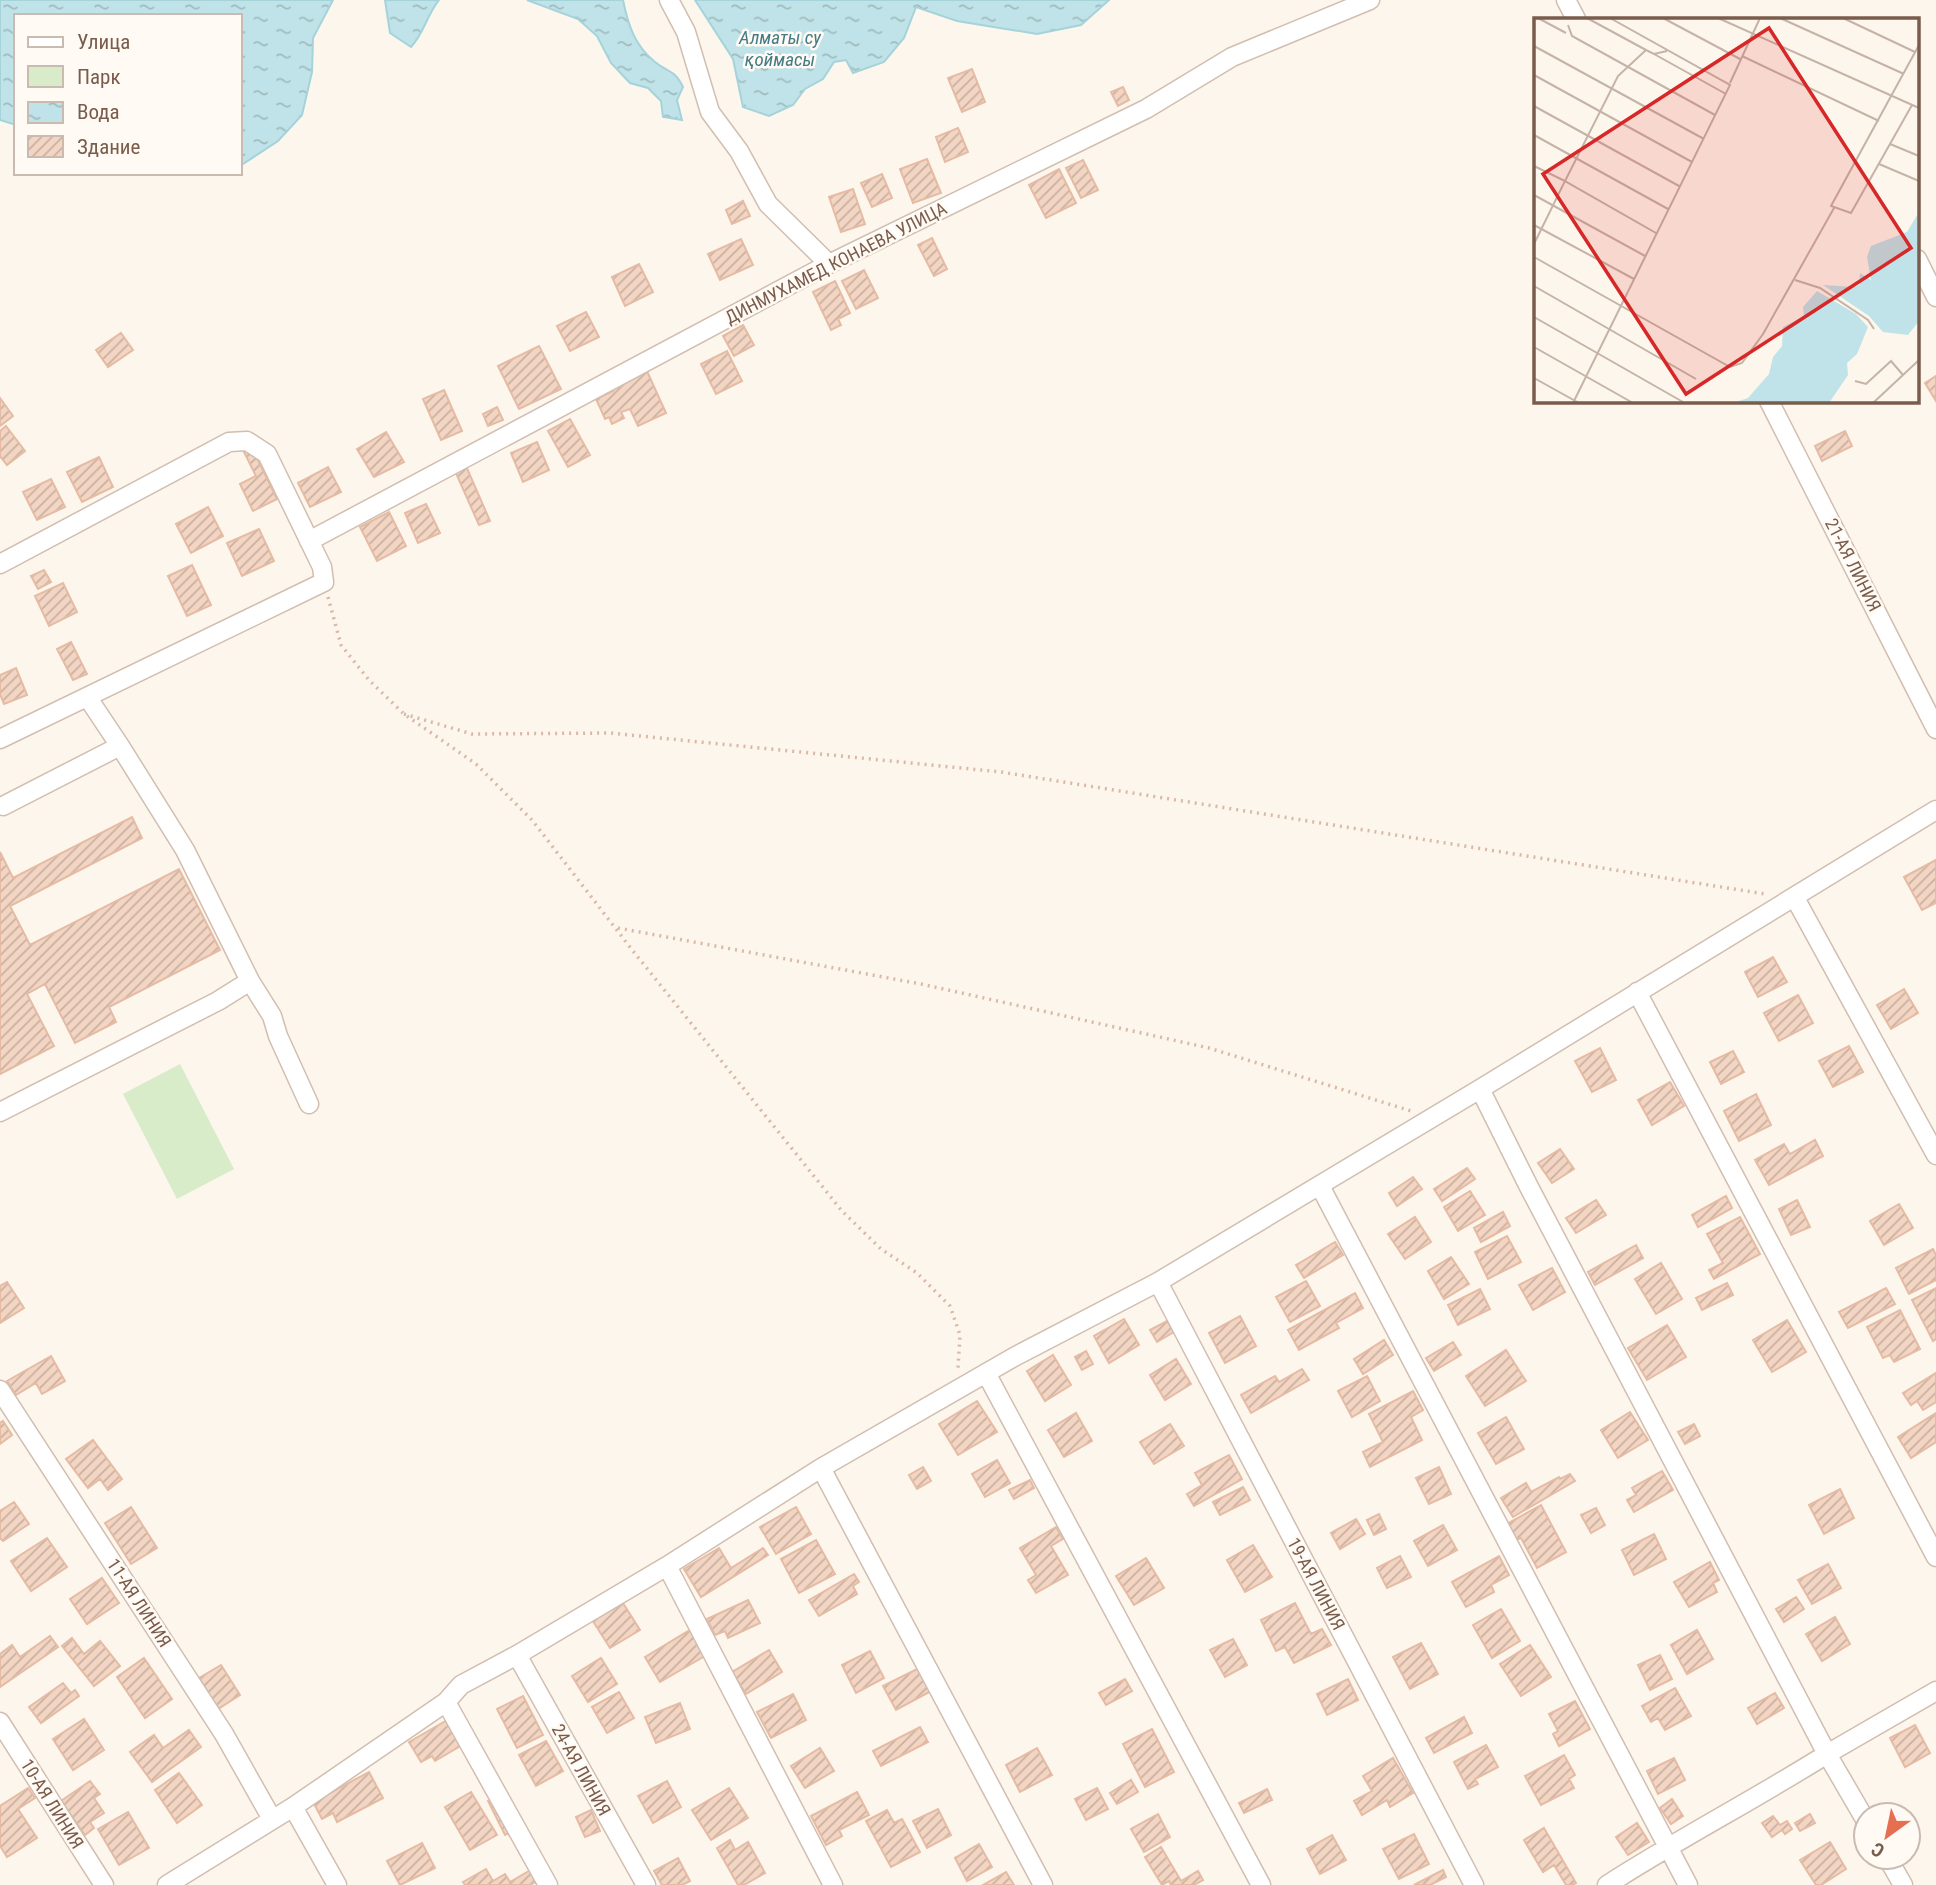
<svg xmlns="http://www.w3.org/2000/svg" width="1936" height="1885" font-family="'Roboto Condensed',sans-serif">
<defs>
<pattern id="water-ripples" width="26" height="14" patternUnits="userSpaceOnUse" patternTransform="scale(1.75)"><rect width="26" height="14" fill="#bfe3e8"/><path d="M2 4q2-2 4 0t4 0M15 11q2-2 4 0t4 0" fill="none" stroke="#a0bbbe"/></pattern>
<pattern id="building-hatch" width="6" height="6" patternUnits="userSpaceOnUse" patternTransform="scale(1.75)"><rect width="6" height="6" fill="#f3d5c3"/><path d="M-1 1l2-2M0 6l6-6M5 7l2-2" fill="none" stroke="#cab0a1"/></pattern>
</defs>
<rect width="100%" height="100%" fill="#fdf6ec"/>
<path fill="#d8ecc9" d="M180,1064L234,1169L177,1199L123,1094Z"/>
<path fill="url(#water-ripples)" stroke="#a5d3da" stroke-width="2" d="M0,0H333L313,38L312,72L302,115L278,141L240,166V16H16V125L0,120Z
M385,0H439C427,15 424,33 411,47L390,33Z
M527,0H623C628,25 635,46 655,62C669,73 675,70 683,87L677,100L682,120L663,117L661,101L648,88L630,83L611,63L597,36L578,19Z
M695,0H1109L1081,25L1037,34L957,21L916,7L904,38L884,62L853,73L846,60L834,62L823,79L805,89L793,105L769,116L743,107L733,59Z"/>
<path fill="url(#building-hatch)" stroke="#e6bba3" stroke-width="2" d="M972,69L985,102L962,112L948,78Z
M1123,87L1129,100L1118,106L1111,92Z
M958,128L968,152L945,162L936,137Z
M927,159L941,193L913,203L900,169Z
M1083,160L1098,190L1081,198L1066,168Z
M1059,169L1076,203L1046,218L1029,185Z
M882,174L892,198L872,207L861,183Z
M853,189L865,224L841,232L829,197Z
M743,201L750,216L732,224L726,210Z
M932,238L947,269L934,276L918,245Z
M741,239L753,265L720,280L708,254Z
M639,264L653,292L625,306L612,277Z
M864,270L878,298L856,309L842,281Z
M835,281L850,313L838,319L841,325L831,330L813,292Z
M586,312L599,337L570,351L557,326Z
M743,325L754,345L734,356L723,336Z
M121,333L133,350L108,367L96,350Z
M539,346L561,389L519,409L498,366Z
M727,351L742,381L716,394L701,364Z
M646,369L666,413L638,426L630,409L621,412L624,418L612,424L609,417L605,419L596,399L613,391L610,385Z
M1936,376V401L1925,383Z
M444,390L462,431L441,440L423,399Z
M0,398L13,416L0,426Z
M497,407L503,420L488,426L483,414Z
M570,419L590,455L568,467L548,431Z
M6,426L25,451L7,465L0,456V431Z
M1845,431L1852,446L1822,461L1815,446Z
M386,432L404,462L374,477L357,449Z
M537,442L549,470L523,482L511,453Z
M252,448L277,499L253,511L240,484L256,476L244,452Z
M99,457L113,487L82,502L67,472Z
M466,466L490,521L479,525L455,471Z
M328,467L341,492L310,507L298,483Z
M51,479L65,507L37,520L23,492Z
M426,504L440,533L418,543L405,513Z
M208,507L223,536L191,553L176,524Z
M389,512L406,546L377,561L360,527Z
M259,529L274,561L242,576L227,543Z
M192,565L211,605L187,616L168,576Z
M44,570L51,582L38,589L31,576Z
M63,583L77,612L49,626L35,596Z
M71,642L87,674L73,680L57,649Z
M16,668L27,695L4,704L0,694V675Z
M132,817L142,838L10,906L30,945L179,869L220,950L109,1007L116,1022L75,1043L45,984L27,994L54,1046L0,1074V852L13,878Z
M1936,860V903L1922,910L1904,877Z
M1773,957L1787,982L1758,997L1745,972Z
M1904,989L1918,1013L1891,1029L1877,1005Z
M1798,995L1813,1023L1779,1041L1764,1013Z
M1849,1046L1863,1072L1833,1087L1819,1061Z
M1600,1048L1616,1080L1592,1092L1575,1061Z
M1733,1051L1744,1072L1721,1084L1710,1062Z
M1670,1082L1684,1106L1652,1125L1638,1100Z
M1756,1094L1771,1125L1739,1141L1724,1111Z
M1815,1140L1823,1156L1769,1185L1755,1160L1784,1144L1790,1154Z
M1560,1149L1574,1169L1552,1183L1538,1163Z
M1467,1168L1475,1179L1442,1201L1434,1189Z
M1413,1177L1422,1189L1397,1206L1389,1193Z
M1470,1191L1485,1215L1458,1231L1444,1207Z
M1726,1196L1732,1208L1698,1227L1692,1215Z
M1596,1200L1606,1215L1576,1233L1566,1218Z
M1797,1200L1810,1227L1791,1235L1779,1209Z
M1899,1204L1913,1228L1884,1245L1870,1221Z
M1503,1212L1510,1226L1481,1242L1474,1228Z
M1415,1217L1431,1242L1405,1259L1388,1234Z
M1740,1217L1760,1254L1714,1279L1709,1270L1723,1263L1707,1234Z
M1507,1236L1521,1262L1488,1279L1475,1252Z
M1335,1242L1343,1255L1304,1278L1296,1265Z
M1636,1245L1643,1258L1595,1285L1588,1272Z
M1933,1249L1936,1255V1280L1909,1294L1896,1268Z
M1451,1257L1469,1284L1444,1299L1428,1271Z
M1661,1263L1682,1299L1656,1314L1635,1279Z
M1552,1268L1565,1292L1533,1310L1519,1285Z
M1306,1281L1320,1306L1290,1322L1276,1297Z
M7,1282L24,1308L0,1323V1286Z
M1727,1283L1733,1295L1702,1310L1696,1298Z
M1886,1288L1895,1304L1848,1328L1839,1312Z
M1936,1288V1339L1933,1341L1912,1300Z
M1480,1289L1490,1309L1458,1325L1448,1305Z
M1355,1293L1363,1308L1336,1323L1339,1328L1299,1350L1288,1330Z
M1900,1310L1920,1349L1894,1362L1890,1355L1883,1358L1867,1327Z
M1240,1316L1256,1346L1225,1363L1209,1333Z
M1124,1319L1139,1345L1109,1363L1094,1336Z
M1787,1320L1806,1352L1772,1372L1753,1340Z
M1167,1321L1174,1332L1157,1342L1150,1330Z
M1667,1325L1686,1357L1647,1380L1628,1348Z
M1384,1340L1393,1355L1363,1374L1354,1359Z
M1453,1342L1461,1355L1434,1371L1426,1358Z
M1506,1350L1526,1381L1485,1406L1466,1376Z
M1086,1351L1093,1364L1082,1370L1075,1357Z
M1053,1355L1071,1385L1045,1401L1027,1371Z
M51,1356L65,1381L42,1394L36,1383L16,1395L7,1381Z
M1176,1359L1191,1384L1165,1400L1150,1375Z
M1302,1369L1309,1380L1251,1413L1241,1395L1275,1376L1279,1382Z
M1936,1373V1402L1923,1410L1917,1401L1911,1405L1903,1393Z
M1367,1376L1380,1401L1352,1417L1338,1391Z
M1413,1391L1423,1410L1411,1417L1422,1440L1370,1467L1363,1452L1383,1442L1369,1414Z
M977,1401L997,1432L958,1455L939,1424Z
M1630,1412L1648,1440L1618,1458L1601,1430Z
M1076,1413L1092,1441L1064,1457L1048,1430Z
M1936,1413V1442L1911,1458L1898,1437Z
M1506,1417L1524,1449L1496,1464L1478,1433Z
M3,1421L12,1435L0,1444V1423Z
M1170,1424L1184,1446L1154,1464L1140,1442Z
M1694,1424L1700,1436L1685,1444L1678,1432Z
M93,1440L122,1479L108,1490L100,1479L88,1488L66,1459Z
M1229,1455L1242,1479L1194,1506L1187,1494L1202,1485L1195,1473Z
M997,1460L1010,1483L985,1497L972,1474Z
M923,1467L931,1481L917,1489L909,1475Z
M1439,1467L1451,1494L1429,1504L1416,1478Z
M1662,1471L1673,1490L1634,1512L1627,1500L1636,1495L1632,1488Z
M1570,1474L1575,1481L1513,1517L1501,1498L1526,1483L1531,1492L1559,1477L1560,1479Z
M1030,1480L1034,1488L1014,1499L1009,1490Z
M1243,1487L1250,1500L1220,1515L1213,1502Z
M1840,1489L1854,1518L1824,1534L1809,1505Z
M14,1502L29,1524L3,1541L0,1538V1511Z
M1541,1505L1566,1552L1537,1568L1521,1538L1516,1540L1507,1524Z
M131,1507L157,1548L131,1564L105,1523Z
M796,1507L811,1534L776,1554L760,1527Z
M1596,1508L1605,1525L1591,1533L1581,1515Z
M1379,1514L1386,1529L1374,1535L1367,1520Z
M1356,1519L1365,1534L1340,1549L1331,1533Z
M1443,1525L1457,1550L1428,1566L1414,1541Z
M1056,1527L1063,1539L1051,1546L1068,1575L1036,1593L1028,1580L1036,1575L1020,1548Z
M1654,1534L1666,1559L1634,1575L1622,1550Z
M47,1538L67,1567L31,1591L11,1561Z
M816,1540L835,1574L799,1593L781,1559Z
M1253,1545L1272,1577L1245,1592L1227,1560Z
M719,1548L731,1568L763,1548L768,1555L701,1597L684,1569Z
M1400,1556L1411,1577L1387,1588L1377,1568Z
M1499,1556L1509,1575L1491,1585L1494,1592L1466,1607L1452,1582Z
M1146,1558L1164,1588L1134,1605L1116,1576Z
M1710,1562L1719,1580L1713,1583L1717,1592L1689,1607L1674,1582Z
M1828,1564L1841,1588L1812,1604L1798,1580Z
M854,1574L859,1582L853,1586L857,1594L819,1616L809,1600Z
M102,1578L119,1603L87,1624L70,1599Z
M1796,1597L1804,1609L1784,1622L1776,1609Z
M621,1600L640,1630L610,1648L591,1618Z
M748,1600L760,1623L728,1638L725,1631L715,1635L707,1619Z
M1295,1603L1311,1634L1322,1629L1331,1645L1294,1663L1285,1647L1276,1651L1261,1620Z
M1501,1609L1520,1641L1492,1658L1473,1625Z
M1835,1617L1850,1644L1822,1661L1806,1634Z
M690,1630L705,1656L660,1682L645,1657Z
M1697,1630L1713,1659L1687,1674L1671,1645Z
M50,1636L58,1647L0,1687V1654L12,1645L20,1657Z
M72,1638L84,1654L100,1641L120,1666L94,1686L62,1646Z
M1233,1639L1247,1665L1225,1677L1210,1650Z
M1421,1643L1438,1674L1410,1689L1393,1657Z
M1530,1645L1551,1677L1521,1696L1500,1664Z
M769,1650L782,1672L746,1694L732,1672Z
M870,1651L884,1678L856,1693L842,1665Z
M1660,1655L1672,1679L1650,1690L1638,1665Z
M144,1658L172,1699L145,1718L117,1677Z
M601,1658L617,1684L588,1702L572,1676Z
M221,1665L240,1695L218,1709L199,1678Z
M921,1667L933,1690L896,1710L883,1686Z
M1125,1679L1132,1691L1106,1705L1099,1693Z
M1348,1679L1358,1700L1327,1715L1317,1694Z
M63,1683L71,1693L75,1690L79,1696L41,1723L29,1707Z
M1675,1688L1691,1716L1665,1730L1658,1718L1651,1722L1642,1706Z
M619,1692L634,1718L607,1733L592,1707Z
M1775,1693L1784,1708L1757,1724L1748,1708Z
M793,1694L806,1720L771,1738L757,1712Z
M523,1696L543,1735L517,1748L497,1709Z
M1575,1701L1590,1729L1559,1746L1553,1734L1558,1731L1549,1714Z
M680,1703L690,1729L656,1743L645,1717Z
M1464,1717L1472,1733L1434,1753L1426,1738Z
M84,1719L104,1750L73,1770L53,1739Z
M449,1719L464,1744L435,1761L432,1756L421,1762L409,1742Z
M1915,1725L1930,1753L1905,1767L1890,1738Z
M920,1727L928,1742L881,1766L873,1751Z
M1152,1729L1174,1772L1145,1787L1123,1744Z
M189,1730L201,1747L152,1782L130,1752L154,1735L163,1748Z
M546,1741L563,1771L536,1786L519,1755Z
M1486,1745L1498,1767L1475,1779L1478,1784L1468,1789L1454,1762Z
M820,1748L834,1771L805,1788L791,1766Z
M1037,1748L1052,1775L1020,1792L1006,1765Z
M1564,1755L1575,1775L1569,1779L1574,1788L1541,1805L1525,1776Z
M1393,1758L1413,1793L1390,1807L1387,1800L1362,1815L1354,1801L1372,1791L1363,1776Z
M1674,1758L1685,1780L1658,1794L1647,1771Z
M369,1772L383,1798L337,1822L333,1813L322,1819L313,1802Z
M179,1773L202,1805L177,1823L155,1790Z
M1131,1780L1138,1792L1117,1804L1110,1793Z
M90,1781L100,1794L94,1798L104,1813L90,1822L94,1828L85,1835L61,1801Z
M667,1781L681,1807L653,1823L638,1796Z
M28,1788L35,1798L18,1809L37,1838L7,1857L0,1846V1806Z
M729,1788L748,1818L711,1840L692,1810Z
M1097,1788L1108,1809L1086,1820L1075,1799Z
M1267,1789L1272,1800L1244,1813L1239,1803Z
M471,1792L497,1835L470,1850L445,1807Z
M857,1792L869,1815L839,1830L842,1836L826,1845L811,1816Z
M497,1796L515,1830L505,1835L488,1801Z
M1672,1799L1683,1816L1671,1824L1660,1808Z
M938,1809L951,1835L927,1848L913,1821Z
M591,1810L600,1831L585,1837L576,1817Z
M887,1810L894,1823L902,1819L920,1852L891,1867L866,1821Z
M128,1812L149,1848L119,1865L98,1829Z
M1158,1814L1170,1837L1144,1852L1131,1829Z
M1810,1814L1815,1823L1800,1831L1795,1823Z
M1773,1816L1780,1825L1787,1821L1792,1829L1785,1834L1782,1830L1772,1837L1762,1823Z
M1637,1823L1649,1842L1628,1855L1616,1837Z
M1544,1828L1576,1883L1572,1885H1566L1554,1865L1543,1872L1524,1840Z
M1414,1834L1429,1864L1399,1879L1383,1849Z
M1332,1835L1346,1860L1320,1874L1307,1849Z
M730,1840L735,1850L748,1842L765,1873L744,1885H738L717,1848Z
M1830,1842L1846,1869L1821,1885H1816L1800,1860Z
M422,1843L435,1868L400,1885L387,1861Z
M979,1844L992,1867L967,1881L955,1858Z
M1161,1847L1181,1881L1198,1871L1203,1880L1194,1885H1171L1169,1881L1162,1885L1145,1857Z
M678,1858L690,1881L682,1885H662L654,1871Z
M534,1868L541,1879L530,1885H465L463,1882L486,1869L493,1881L505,1874L510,1882Z
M1443,1870L1446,1877L1430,1885H1414Z
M1006,1872L1014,1885H983Z"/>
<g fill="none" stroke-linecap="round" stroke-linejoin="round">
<defs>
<path id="minor" d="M669,0L686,32L710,112L739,151L768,204L829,264
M1566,0L1576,19
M1917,259L1936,297
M1769,401L1936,729
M309,541L829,264L1146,109L1232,57L1370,0
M0,564L229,442L247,441L267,454L322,567L324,582L0,739
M88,698L120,746
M1795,898L1936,1155
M250,981L272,1016L278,1036L309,1104
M1637,992L1936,1557
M1480,1089L1529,1187L1827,1754C1754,1800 1678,1839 1607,1885
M0,1112L218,1001L250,981L185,850L120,746L3,806
M1320,1186L1688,1885
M1158,1282L1474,1885
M986,1373L1261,1885
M0,1390L224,1734L272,1819
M821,1468L1043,1885
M667,1566L833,1885
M517,1655L646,1885
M0,1722L104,1885
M293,1807L337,1885
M1866,1821L1827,1754L1936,1691
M1887,1857L1903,1885
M167,1885L293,1807L446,1702
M548,1885L446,1702L461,1685L517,1655L667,1566L821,1468L1014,1357L1158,1282L1480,1089L1936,810"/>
</defs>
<use href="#minor" stroke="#d1beb0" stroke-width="21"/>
<path stroke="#d9b8a5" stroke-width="3.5" stroke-dasharray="2 5" stroke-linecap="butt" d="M328,597L341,645L369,680L404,714L476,764L532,820L633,951L842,1211L881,1249L917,1273L950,1306L960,1335L958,1368
M404,714L472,734L610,733L1001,772L1765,894
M618,928L921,984L1209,1048L1411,1111"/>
<use href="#minor" stroke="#fff" stroke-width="18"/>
</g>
<g text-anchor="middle" stroke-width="5" stroke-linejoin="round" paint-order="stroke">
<g font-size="18" fill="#7a5c4d" stroke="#fffaf3">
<text transform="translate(836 263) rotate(-27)" y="6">ДИНМУХАМЕД КОНАЕВА УЛИЦА</text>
<text transform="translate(1853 565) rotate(63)" y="6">21-АЯ ЛИНИЯ</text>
<text transform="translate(1316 1584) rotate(62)" y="6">19-АЯ ЛИНИЯ</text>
<text transform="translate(139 1603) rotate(57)" y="6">11-АЯ ЛИНИЯ</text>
<text transform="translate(581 1770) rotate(61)" y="6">24-АЯ ЛИНИЯ</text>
<text transform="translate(52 1804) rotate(58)" y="6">10-АЯ ЛИНИЯ</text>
</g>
<g font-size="19" font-style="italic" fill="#437c86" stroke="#fffaf3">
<text x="780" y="44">Алматы су<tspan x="780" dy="22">қоймасы</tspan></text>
</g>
</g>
<g transform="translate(1534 18)">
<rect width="385" height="385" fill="#fdf6ec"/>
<path d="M385,194V303L374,317L349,314L335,298L289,267L320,269L325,267L326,255L337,262L333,239L337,228L373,214ZM283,273L322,296L334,309L323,336L313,345L314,357L295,385H199L214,380L235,356L239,339L248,328L249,309L270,298L269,289Z" fill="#bfe3e8"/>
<path fill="none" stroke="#c5b3a7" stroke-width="2" d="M4,0L32,15M53,0L112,32M129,0L206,41M184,0L385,90M246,0L370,56M309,0L381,34M34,7L38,18L181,97M0,28L170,121M120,36L192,76M208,38L345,103M0,57L158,144M196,65L226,0M378,87L317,195L297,188L385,27M0,88L145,168M0,117L134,191M356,126L385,138M345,146L385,163M0,148L31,163L0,226M0,177L111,238M0,207L100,261M122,215L31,163L84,58L112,32L120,36L133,33M0,239L196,349L208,345L229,316L300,190M261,262L286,270L334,302L340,311M0,268L162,361M0,299L149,384M0,329L99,385M0,360L45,385M321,363L332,366L357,343L369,357M39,385L196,67L76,0M339,385L385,342"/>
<path fill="#d62828" fill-opacity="0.15" stroke="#d62828" stroke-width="3.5" d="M235,10L377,230L152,376L9,156Z"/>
<rect width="385" height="385" fill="none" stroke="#7a5c4d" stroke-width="3.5"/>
</g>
<rect x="14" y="14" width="228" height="161" fill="#fffaf3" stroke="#cabbb1" stroke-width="2"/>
<rect x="28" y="37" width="35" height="10" fill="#ffffff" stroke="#cabbb1" stroke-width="2"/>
<text x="77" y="49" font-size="21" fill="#7a5c4d">Улица</text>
<rect x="28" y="66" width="35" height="21" fill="#d8ecc9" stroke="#cabbb1" stroke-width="2"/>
<text x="77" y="84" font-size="21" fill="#7a5c4d">Парк</text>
<rect x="28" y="102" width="35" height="21" fill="url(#water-ripples)" stroke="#cabbb1" stroke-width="2"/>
<text x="77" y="119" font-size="21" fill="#7a5c4d">Вода</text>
<rect x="28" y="136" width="35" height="21" fill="url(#building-hatch)" stroke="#cabbb1" stroke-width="2"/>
<text x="77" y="154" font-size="21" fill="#7a5c4d">Здание</text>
<g transform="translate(1887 1836) rotate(213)"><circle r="33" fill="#fffaf3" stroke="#cabbb1" stroke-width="2"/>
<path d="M0-5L12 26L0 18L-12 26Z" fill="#e76f51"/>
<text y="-10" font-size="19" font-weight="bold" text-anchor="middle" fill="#7a5c4d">С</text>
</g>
</svg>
